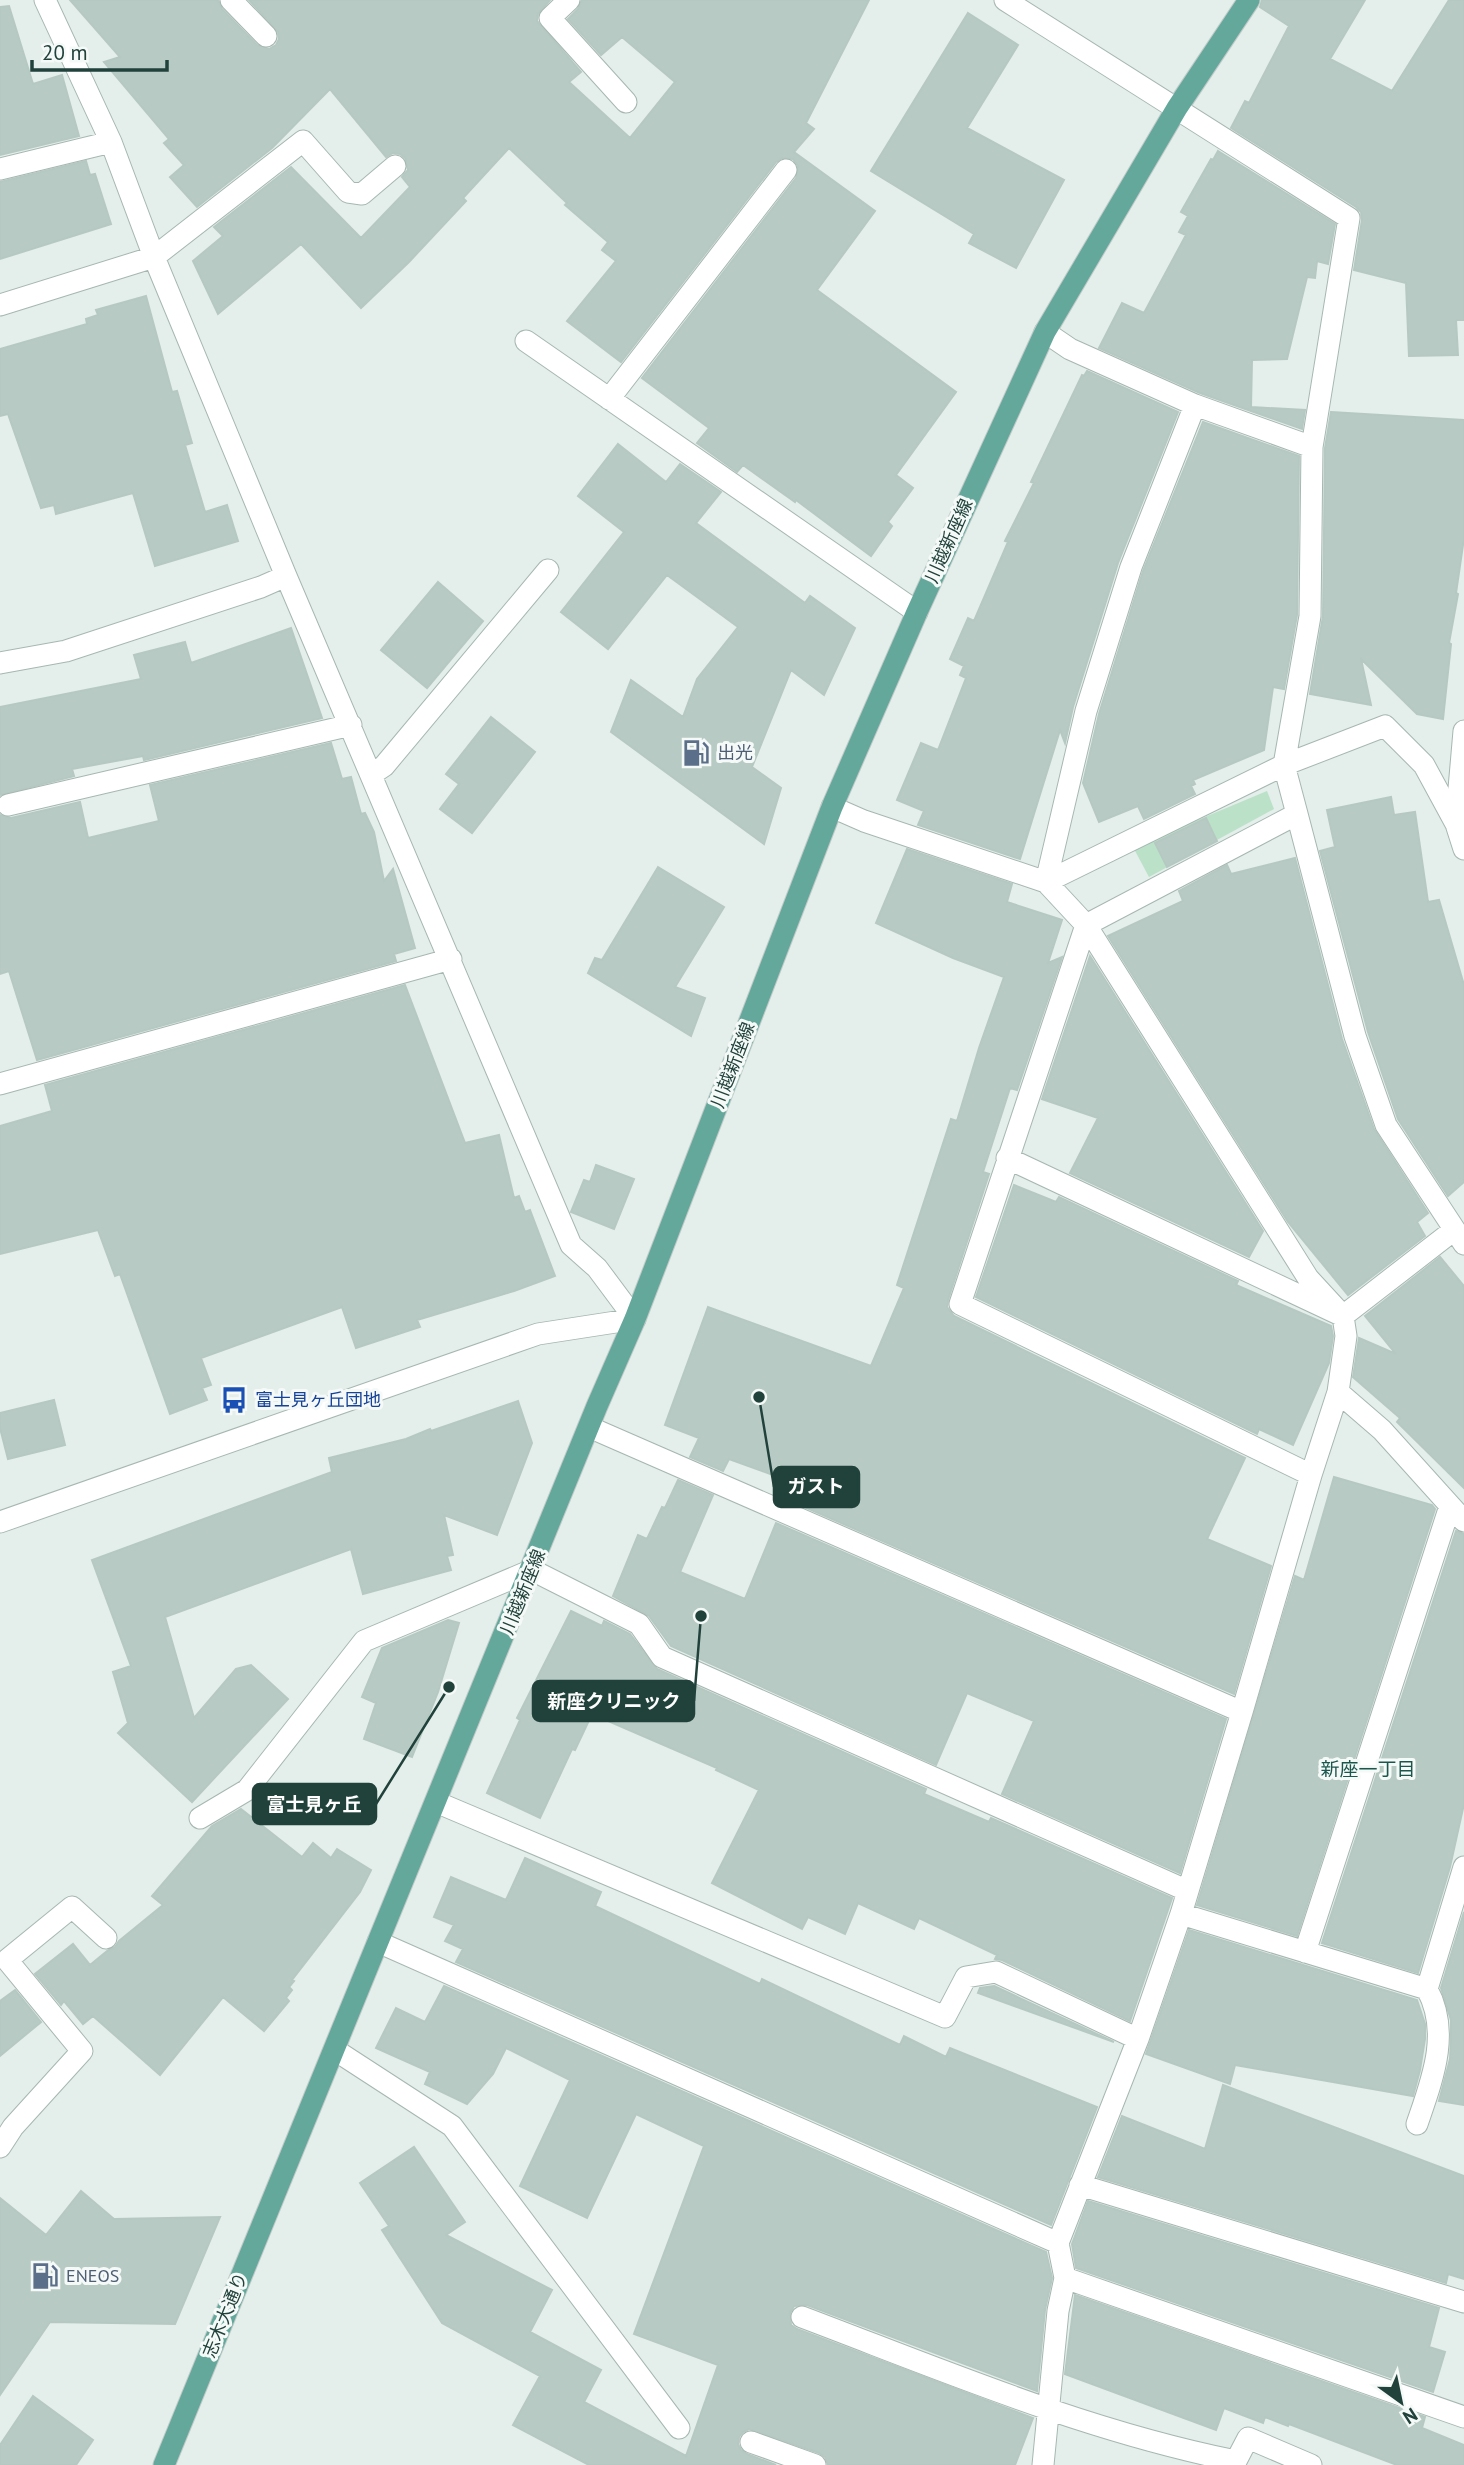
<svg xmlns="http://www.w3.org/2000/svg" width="1464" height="2465" font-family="'PT Sans','Noto Sans JP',sans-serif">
<rect width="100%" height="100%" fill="#e4eeea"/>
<path fill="#bbe1c8" d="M1267,791L1274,809L1149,877L1133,847Z"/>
<path fill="#b8cac4" stroke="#b5c9c2" stroke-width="2" d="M70,0H218L222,9L257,45L269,49L276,45L279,39L278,32L249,0H550L538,14L537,21L581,72L569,82L630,138L675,82L622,37L601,55L568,19L578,9L582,0H869L806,123L814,129L794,152L875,211L817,290L956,392L896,475L913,488L888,522L892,526L871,556L796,500L795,502L743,465L737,472L697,443L709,428L642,378L796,178L798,166L793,159L782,158L776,162L621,362L567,321L616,261L602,250L608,242L565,205L567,203L509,148L463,198L466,201L409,262L361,308L301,244L218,314L193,261L223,236L214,227L291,167L361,238L410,187L402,177L408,170L405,158L400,154L393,153L386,157L330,89L272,148L197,207L170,177L184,165L164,143L169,139L104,62L120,57Z
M1262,0H1365L1330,59L1392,91L1449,0H1464V320H1456L1458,355L1409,356L1406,283L1354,270L1362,220L1361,212L1356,207L1231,128L1245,101L1249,103L1289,26L1260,7Z
M9,6L33,84L62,75L79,136L0,155V7Z
M968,13L1018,45L967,128L1064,180L1016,268L969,243L974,234L871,171Z
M1218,151L1335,224L1328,264L1317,261L1315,278L1307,277L1287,359L1252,360L1251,407L1305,410L1302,429L1200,393L1099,348L1122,303L1144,313L1186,235L1179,232L1188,216L1181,212L1211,159L1213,160Z
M86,161L90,175L95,174L111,224L0,259V182Z
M146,296L172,392L177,391L192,443L185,445L205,512L227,505L238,541L155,566L133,493L56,514L54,505L41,508L8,414L0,416V349L87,324L86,319L98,315L96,310Z
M1087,371L1178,412L1118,563L1073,707L1065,743L1060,730L1020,859L918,825L924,811L897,800L921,743L938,750L966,678L960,675L964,666L950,659L968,618L974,621L1008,542L1005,541L1034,483L1031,482L1082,375L1084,376Z
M1331,412L1464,420V538L1456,593L1458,594L1449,643L1451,644L1443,719L1417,714L1361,659L1371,705L1310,694L1323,616L1325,448Z
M1203,422L1299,456L1297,615L1284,689L1273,687L1264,750L1193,780L1195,784L1191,786L1195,794L1144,819L1138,806L1099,822L1083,783L1099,714L1143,571Z
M618,444L666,482L680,464L721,492L696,523L805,603L810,596L855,628L824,695L791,670L752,767L781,788L764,844L611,732L631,680L683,717L697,679L738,627L667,575L608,649L561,612L624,532L578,496Z
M438,582L483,621L427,688L381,650Z
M291,628L322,718L144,760L143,756L72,769L74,776L0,795V707L141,679L134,655L185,642L191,663Z
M491,717L535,752L472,833L440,809L459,784L446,774Z
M331,743L342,779L351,777L361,814L365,813L374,832L384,881L393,869L415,948L394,954L396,961L37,1060L9,971L0,974V815L11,818L80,802L88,838L159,821L150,785Z
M1391,797L1394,815L1415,812L1428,902L1439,900L1464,985V1182L1448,1196L1398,1119L1368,1032L1320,851L1335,847L1327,810Z
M1206,818L1217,841L1167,867L1155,843Z
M907,849L1012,884L1007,902L1062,920L1048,963L1062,957L1017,1090L1010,1088L983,1172L989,1174L948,1300L947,1307L954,1316L1245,1458L1207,1539L1271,1566L1234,1694L786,1499L792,1482L729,1459L723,1471L690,1457L699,1438L665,1425L708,1307L871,1366L904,1288L897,1285L951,1119L957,1121L979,1048L1004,977L953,958L876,923Z
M1295,858L1342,1039L1374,1129L1428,1213L1417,1222L1425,1236L1348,1295L1288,1222L1108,936L1183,901L1179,891L1227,865L1231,874Z
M658,867L724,907L675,987L705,998L691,1036L588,973L595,958L602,960Z
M1090,956L1263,1231L1249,1257L1070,1173L1098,1118L1042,1099Z
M405,985L465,1143L499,1135L514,1198L519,1196L525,1212L530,1210L555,1276L514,1291L417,1320L420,1327L356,1348L342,1307L201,1358L211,1385L202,1388L207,1400L170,1414L120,1274L115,1276L98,1230L0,1254V1126L52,1111L45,1085Z
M596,1165L634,1179L614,1229L571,1212L584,1180L590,1182Z
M1014,1185L1056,1202L1059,1197L1238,1281L1236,1285L1331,1326L1333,1336L1329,1363L1293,1445L1259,1429L1257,1434L976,1297Z
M1440,1257L1464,1286V1488L1397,1422L1400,1418L1353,1377L1359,1338L1396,1354L1365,1316Z
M54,1400L65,1445L8,1459L0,1428V1413Z
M518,1401L532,1443L497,1535L444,1515L453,1555L447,1556L451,1570L363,1594L351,1549L165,1617L194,1718L236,1669L251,1665L288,1699L192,1802L118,1733L128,1723L113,1672L131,1666L92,1560L332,1472L329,1458L406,1439L430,1429L431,1431Z
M1334,1477L1432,1505L1435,1509L1297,1936L1197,1905L1295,1576L1304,1580Z
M678,1480L713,1495L680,1572L745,1599L776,1523L1226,1719L1180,1873L1002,1794L1034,1721L967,1693L936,1765L671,1646L649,1616L613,1596L638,1535L647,1539L662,1507L665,1508Z
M1456,1531L1464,1534V1804L1450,1867L1418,1973L1322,1943Z
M571,1611L602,1626L604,1621L630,1634L657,1669L926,1789L924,1794L989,1822L991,1818L1172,1898L1130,2021L1002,1960L995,1959L997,1955L919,1918L914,1929L858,1903L845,1934L808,1917L802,1929L712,1883L759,1790L716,1770L717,1768L592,1714L575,1750L572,1749L540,1818L487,1793L520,1720L517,1718Z
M448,1620L459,1623L438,1692L412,1757L364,1739L376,1703L362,1697L382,1648Z
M241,1809L302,1857L313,1843L331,1858L337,1849L371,1870L360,1892L292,1980L294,1981L289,1987L292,1990L286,1998L289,2001L264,2031L223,1997L160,2075L93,2016L83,2024L64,2001L61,2005L35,1974L73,1944L90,1965L107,1951L115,1947L119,1941L163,1905L152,1896L212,1826Z
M525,1858L601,1892L595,1906L760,1984L762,1979L900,2045L904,2036L946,2057L950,2048L1097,2107L1051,2225L456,1962L463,1949L445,1941L454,1925L434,1917L451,1877L506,1900Z
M1464,1912V2105L1439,2101L1450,2059L1451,2039V2020L1441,1988Z
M1189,1930L1417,2000L1425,2024V2039L1420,2070L1413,2096L1235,2065L1230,2084L1146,2054Z
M444,1986L1046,2252L1052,2278L1045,2310L1037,2391L807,2305L794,2306L790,2313L791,2325L797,2329L1033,2418L1015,2465H828L825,2457L819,2453L749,2429L743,2432L739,2437L738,2444L741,2450L747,2454L776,2465H589L513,2425L540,2376L442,2323L382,2230L389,2226L360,2183L414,2147L465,2222L446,2235L552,2290L530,2332L601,2370L584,2402L686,2456L718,2365L634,2334L704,2146L636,2114L587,2218L520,2186L570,2080L506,2048L493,2074L467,2104L425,2084L430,2072L376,2048L396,2008L425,2022Z
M994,1986L1114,2042L978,1993L980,1988Z
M15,1990L41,2022L0,2056V2001Z
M1223,2085L1464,2176V2279L1448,2274L1446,2283L1098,2177L1122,2116L1205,2149Z
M81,2191L114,2219L220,2217L175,2324L50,2322L0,2395V2198L46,2235Z
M1088,2201L1439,2308L1429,2347L1445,2352L1433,2392L1076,2268L1072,2244Z
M1075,2295L1425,2417L1422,2428L1464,2445V2465H1397L1289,2424L1288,2426L1265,2417L1263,2423L1224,2408L1216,2430L1065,2374Z
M33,2396L93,2440L76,2465H0V2445Z"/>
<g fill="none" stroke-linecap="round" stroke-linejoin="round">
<defs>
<path id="minor" d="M231,0L266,36
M569,0L550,18L626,102
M1005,0L1349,218L1312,447
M0,169L111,142
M0,305L154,257L303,141L348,192L362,194L395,166
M1045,332L1070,349L1195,405L1131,567L1086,711L1046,882
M526,341L917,612
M609,399L786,170
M1195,405L1312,447L1310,616L1284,765
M0,663L66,651L261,587L286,576
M1284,765L1385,726L1424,765L1456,824L1464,849
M372,774L384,766L548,570
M8,805L351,725
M1297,814L1355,1036L1386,1125L1464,1244
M1456,823L1464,731
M1046,882L1284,765L1297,814L1086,925L960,1304L1311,1475
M0,1084L451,959
M1007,1158L1343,1316L1454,1230
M1338,1392L1382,1430L1464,1521
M589,1427L1242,1712
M0,1522L538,1334L635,1319L597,1268L571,1245L286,576L154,257L111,142L45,0
M436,1802L945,2017L966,1977L996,1972L1138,2039
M200,1818L247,1790L364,1641L532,1570L639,1624L662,1657L1188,1891
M1181,1914L1427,1989L1464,1867
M378,1942L1058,2243L1138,2039L1181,1914L1242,1712L1311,1475L1338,1392L1346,1336L1343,1316L1308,1278L1086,925L1046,882L864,821L832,807
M1305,1952L1450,1506
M335,2050L452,2126L679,2428
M1417,2124C1432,2080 1451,2033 1427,1989
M0,2147L13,2127L82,2051L7,1960L72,1907L106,1938
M1080,2185L1464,2302
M1065,2278L1464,2417
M802,2317C945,2371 1086,2431 1236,2461L1248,2438L1311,2465
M751,2442L815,2465
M1043,2465L1058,2311L1065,2278L1058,2243"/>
<path id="major" d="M164,2465L597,1406L635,1319L832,807L917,612L1045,332L1177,108L1249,0"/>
</defs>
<use href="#minor" stroke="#a6b7b2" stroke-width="23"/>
<use href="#major" stroke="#c1cac8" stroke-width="23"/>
<use href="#minor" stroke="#fff" stroke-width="21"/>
<use href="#major" stroke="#64a89b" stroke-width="21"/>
</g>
<defs>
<symbol id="fuel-bare" viewBox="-9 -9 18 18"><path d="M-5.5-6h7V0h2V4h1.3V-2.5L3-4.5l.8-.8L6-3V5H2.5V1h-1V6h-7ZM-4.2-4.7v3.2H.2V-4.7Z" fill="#5c6f8a" stroke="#f5faf8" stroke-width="2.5" paint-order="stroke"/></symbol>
<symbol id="bus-bare" viewBox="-9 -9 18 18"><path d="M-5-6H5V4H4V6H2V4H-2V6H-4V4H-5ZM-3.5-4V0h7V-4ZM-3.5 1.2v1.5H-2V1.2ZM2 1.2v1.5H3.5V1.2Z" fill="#1a4fb4" stroke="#f5faf8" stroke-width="2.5" paint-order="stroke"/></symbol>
</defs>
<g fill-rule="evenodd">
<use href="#fuel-bare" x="677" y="734" width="38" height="38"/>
<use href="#bus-bare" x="215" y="1381" width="38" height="38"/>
<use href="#fuel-bare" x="26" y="2257" width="38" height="38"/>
</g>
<g text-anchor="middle" stroke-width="6" stroke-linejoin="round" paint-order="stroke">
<g font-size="18" fill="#21423b" stroke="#f5faf8">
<text transform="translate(949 541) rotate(-66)" y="6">川越新座線</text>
<text transform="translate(733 1065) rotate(-69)" y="6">川越新座線</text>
<text transform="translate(523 1592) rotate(-68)" y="6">川越新座線</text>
<text transform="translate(225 2315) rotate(-68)" y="6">志木大通り</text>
</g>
<g font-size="18" fill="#4e5e75" stroke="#f5faf8" text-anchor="start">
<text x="717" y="759">出光</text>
<text x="66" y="2282">ENEOS</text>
</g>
<g font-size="18" fill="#164399" stroke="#f5faf8" text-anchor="start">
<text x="255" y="1406">富士見ヶ丘団地</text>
</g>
<g font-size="19" fill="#1b564c" stroke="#f5faf8">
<text x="1368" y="1776">新座一丁目</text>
</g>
</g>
<path fill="none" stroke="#21423b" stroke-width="2.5" d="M759 1397L774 1487M701 1616L694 1701M449 1687L376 1804"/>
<g fill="#21423b" stroke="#f5faf8" stroke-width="2.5">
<circle cx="759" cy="1397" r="7"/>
<circle cx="701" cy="1616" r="7"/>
<circle cx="449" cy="1687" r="7"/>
</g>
<g fill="#21423b" stroke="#21423b" stroke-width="2.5">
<rect x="774" y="1467" width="85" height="40" rx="7"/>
<rect x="533" y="1681" width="161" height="40" rx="7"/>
<rect x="253" y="1784" width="123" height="40" rx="7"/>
</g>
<g font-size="19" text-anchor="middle" font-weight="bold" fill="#fff">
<text x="816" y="1493">ガスト</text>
<text x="614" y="1708">新座クリニック</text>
<text x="314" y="1811">富士見ヶ丘</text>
</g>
<g transform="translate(1401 2402) rotate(147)" stroke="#f5faf8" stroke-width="5" paint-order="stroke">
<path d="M0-5L12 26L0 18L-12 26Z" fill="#21423b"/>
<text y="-10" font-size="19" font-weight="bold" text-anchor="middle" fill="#21423b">N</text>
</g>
<path d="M32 60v10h135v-10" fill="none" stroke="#21423b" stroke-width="3.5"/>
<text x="42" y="60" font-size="21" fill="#21423b" stroke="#f5faf8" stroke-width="5" paint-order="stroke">20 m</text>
</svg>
